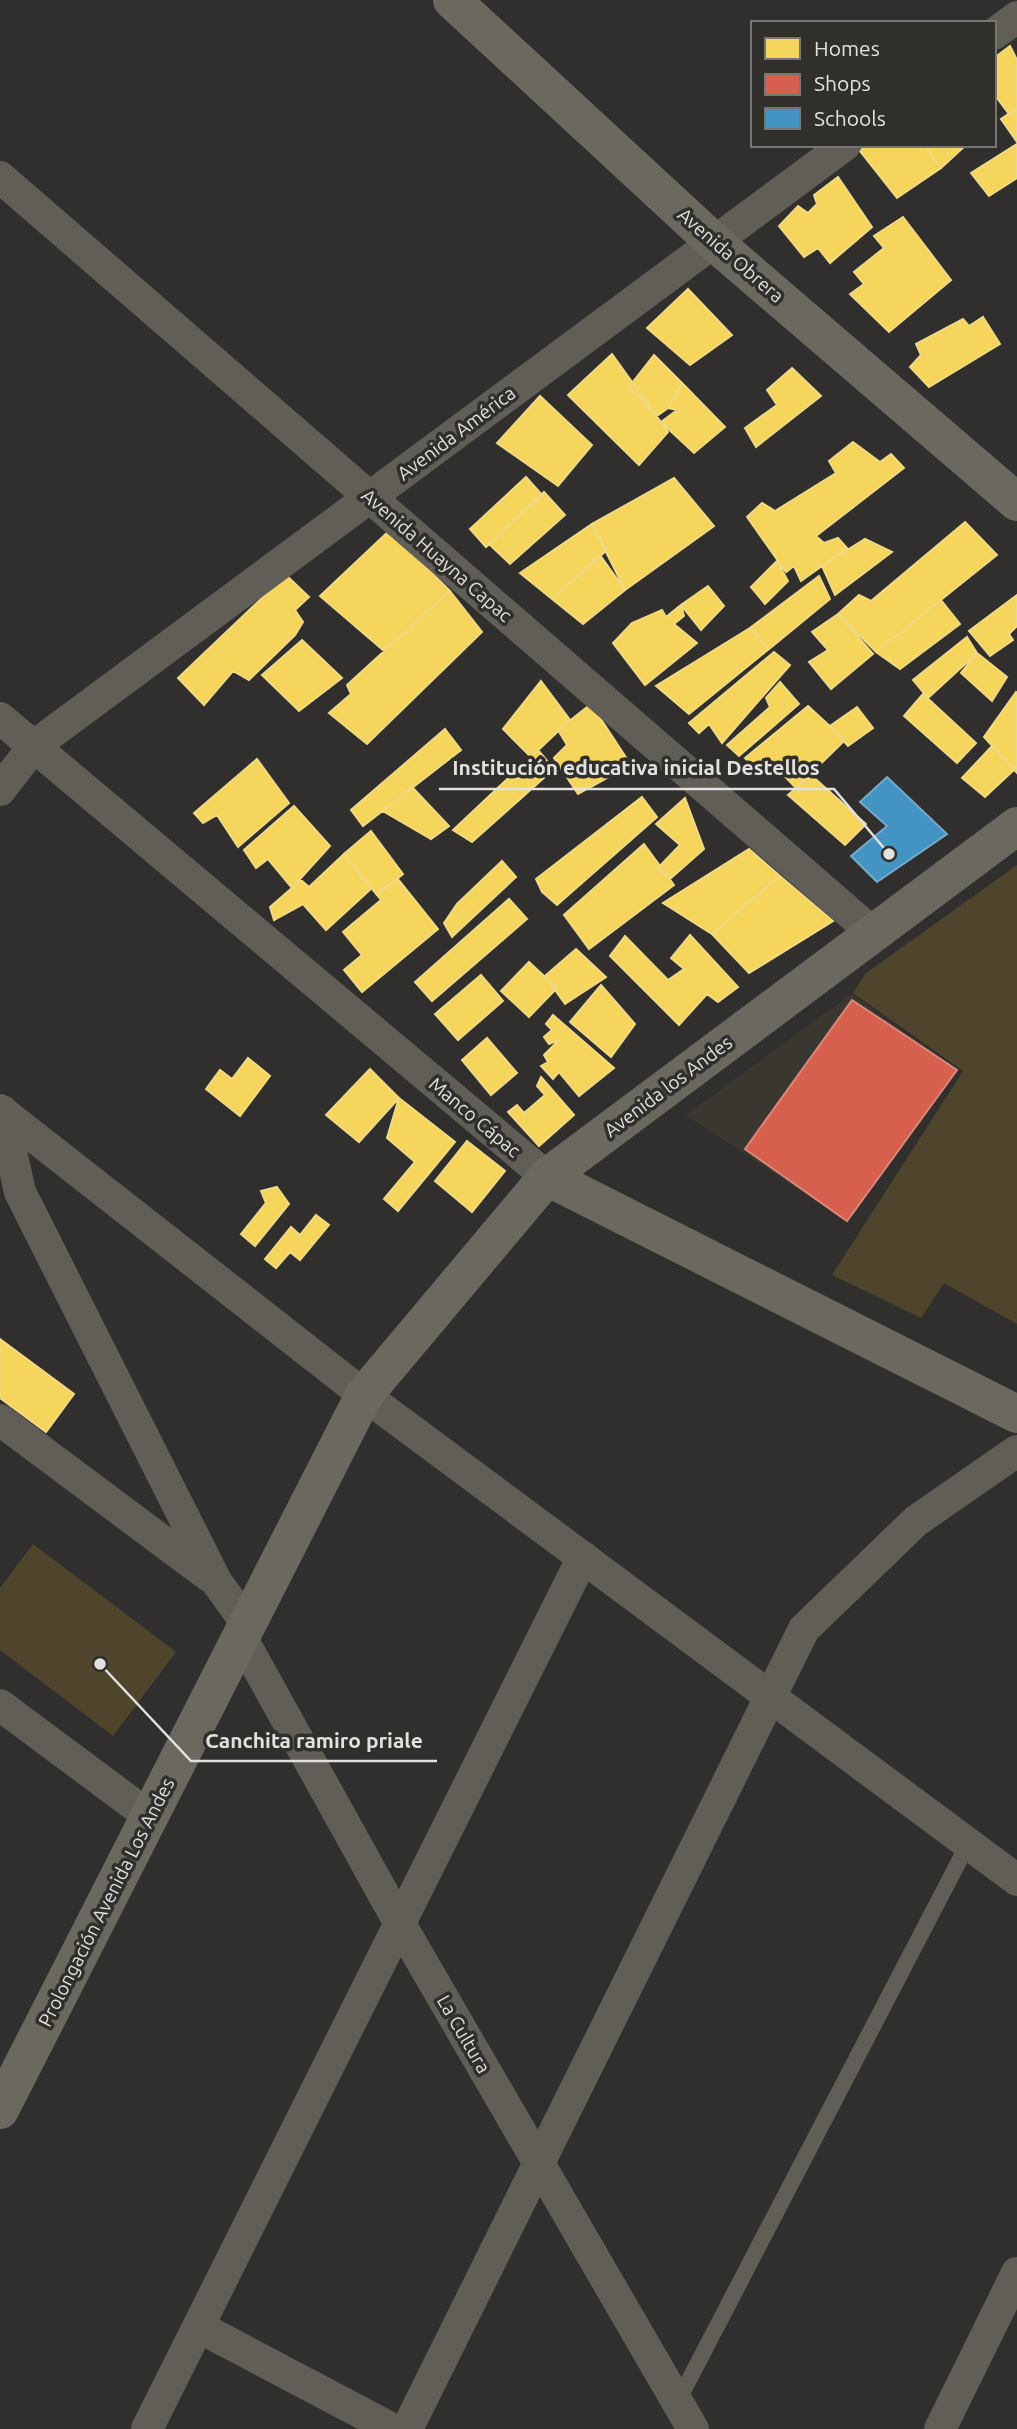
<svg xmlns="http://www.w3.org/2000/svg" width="1017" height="2429" font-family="Ubuntu,sans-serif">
<rect width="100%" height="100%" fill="#302f2d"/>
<path fill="#3a3730" d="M851,994L959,1070L846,1221L686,1115Z"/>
<path fill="#4e452c" d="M1017,865V1324L944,1283L921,1318L832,1275L963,1071L853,993L866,973Z
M33,1544L176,1652L113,1736L0,1650V1588Z"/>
<path fill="#f6d55c" stroke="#f0d983" stroke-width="2" d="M1010,46L1017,60V108L1009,114L994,94V58Z
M1017,108V142L1001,119Z
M1017,144V178L989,196L971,173Z
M866,145H924L941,168L897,198L860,151Z
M924,145H966L941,168Z
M838,177L872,227L830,263L818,248L804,257L779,226L798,206L808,213L817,204L814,195Z
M903,217L951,280L889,332L850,294L864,284L854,272L884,248L874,236Z
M688,289L732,335L690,365L647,328Z
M983,317L1000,344L929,387L910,367L921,355L916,344L963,319L969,326Z
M612,354L668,432L639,465L568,395Z
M654,355L682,383L668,408L657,416L629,387Z
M792,368L821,396L756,447L745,428L777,405L767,390Z
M682,383L725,427L694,453L661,422L677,410L668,408Z
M540,396L592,445L558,486L497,443Z
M853,442L880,462L891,454L904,468L816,536L824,543L838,538L847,548L801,581L794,566L786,572L747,517L762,503L775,511L836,473L829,461Z
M526,477L542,495L486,547L470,529Z
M674,478L714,526L625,590L592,524Z
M544,492L565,515L510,564L489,544Z
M965,522L997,555L876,652L838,614L859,595L871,601Z
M592,524L607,550L552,599L520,573Z
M389,531L450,591L384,651L320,596Z
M865,539L892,552L835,595L822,566Z
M600,555L625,590L583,624L552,599Z
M777,561L788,581L765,604L751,587Z
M286,575L309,597L295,610L303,622L295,635L249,680L233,671L204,705L178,678Z
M819,576L830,599L769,649L750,628Z
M708,586L724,606L701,630L681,605Z
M450,591L482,632L367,744L329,713L351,694L347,685Z
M1017,595V626L1009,634L1013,640L990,656L969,631Z
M941,600L960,624L900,669L876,652Z
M681,605L684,616L674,624L697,643L645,685L613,643L632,623L662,610L666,617Z
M838,614L873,654L831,689L809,662L828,650L812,632Z
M750,628L769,649L689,714L656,686Z
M967,637L977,653L928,698L913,680Z
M302,640L342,678L299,711L262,675Z
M774,652L790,665L722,743L709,724L699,733L689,723Z
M977,653L1007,677L992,701L961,673Z
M541,681L570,720L531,757L503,729Z
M780,682L799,704L739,756L727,745L770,707L766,698Z
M1016,692L1017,693V773L984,737Z
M923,694L976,743L957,763L904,716Z
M591,704L631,765L578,794L554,758L567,745L558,730Z
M808,706L845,740L796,788L773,764L762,776L745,758Z
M857,707L873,728L848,746L830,726Z
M445,729L461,750L363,826L351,810Z
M992,746L1014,770L985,797L962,778Z
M538,750L554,769L472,842L453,830Z
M257,759L289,803L238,847L217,815L203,823L194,813Z
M811,775L866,824L845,845L788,795Z
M412,787L449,826L431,839L383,811Z
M642,797L657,817L557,905L542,892L536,879Z
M685,798L704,849L670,879L657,869L680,845L656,824Z
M294,806L330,846L292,888L268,859L256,868L244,850Z
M371,831L403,874L377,895L344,854Z
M644,844L674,885L589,949L564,915Z
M749,849L780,876L712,934L663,903Z
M344,854L371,889L326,930L303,904L274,920L270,907L301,880L309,887Z
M502,861L516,877L452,937L444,923L457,904Z
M780,876L833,921L749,973L712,934Z
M397,878L438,929L362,992L344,970L362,955L343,932L381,900L377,895Z
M509,899L527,919L432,1001L415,982Z
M690,935L738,987L718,1002L707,994L679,1025L610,956L625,936L668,980L684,969L671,958Z
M576,949L606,977L565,1004L545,976Z
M529,962L557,988L529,1017L501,991Z
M481,975L503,1001L458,1040L435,1014Z
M601,985L635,1024L611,1057L570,1022Z
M553,1015L614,1068L579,1096L559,1072L553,1079L541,1066L548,1062L544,1055L559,1040L549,1044L544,1037L552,1030L546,1024Z
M487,1038L517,1073L491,1095L462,1060Z
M248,1058L270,1076L240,1116L206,1089L220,1070L232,1079Z
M370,1069L399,1098L359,1142L326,1115Z
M541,1077L574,1115L539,1146L508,1112L517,1105L524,1113L545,1095L537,1086Z
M399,1098L455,1142L398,1211L384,1199L415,1162L387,1138Z
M467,1141L505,1171L472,1212L435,1181Z
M277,1187L289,1204L255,1246L241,1234L266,1203L261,1191Z
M316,1215L329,1225L300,1260L290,1252L276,1268L265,1259L291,1227L300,1235Z
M0,1339L74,1394L46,1432L0,1398Z"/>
<path fill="#d6604d" stroke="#da8779" stroke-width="2" d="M852,1000L957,1070L847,1221L745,1149Z"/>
<path fill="#4393c3" stroke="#73aacb" stroke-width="2" d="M887,777L947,834L877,882L851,856L887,826L860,802Z"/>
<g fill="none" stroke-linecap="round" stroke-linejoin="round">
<path stroke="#605e57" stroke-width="16" d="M677,2403L968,1844"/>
<path stroke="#605e57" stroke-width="32" d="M994,34L1017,17
M0,177L873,933
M0,718L547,1177
M0,790L34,746L845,145
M0,1110L364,1395L1017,1880
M2,1111L20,1192L216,1581L247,1624
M0,1420L209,1576
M241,1637L400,1924L693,2429
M0,1705L149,1816
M199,2327L392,2429
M147,2429L583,1557
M407,2429L804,1629L916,1521L1017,1451
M940,2429L1017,2273"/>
<path stroke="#6b6860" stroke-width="38" d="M452,0L714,242L1017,502
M547,1177L1017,1414
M0,2110L364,1395L547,1177L1017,826"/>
</g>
<g text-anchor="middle" stroke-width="7" stroke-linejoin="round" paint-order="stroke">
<g font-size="19" fill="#e2e1df" stroke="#312f2c">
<text transform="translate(731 255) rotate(41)" y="7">Avenida Obrera</text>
<text transform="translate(456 433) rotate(-37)" y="7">Avenida América</text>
<text transform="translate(437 555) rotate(41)" y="7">Avenida Huayna Capac</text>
<text transform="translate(668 1086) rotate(-37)" y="7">Avenida los Andes</text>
<text transform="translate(475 1117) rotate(40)" y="7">Manco Cápac</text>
<text transform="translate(106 1902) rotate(-63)" y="7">Prolongación Avenida Los Andes</text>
<text transform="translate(464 2034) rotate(60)" y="7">La Cultura</text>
</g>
</g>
<path fill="none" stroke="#e2e1df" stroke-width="2.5" d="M889 854L834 789H439M100 1664L191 1761H437"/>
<g fill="#e2e1df" stroke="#312f2c" stroke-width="2.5">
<circle cx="889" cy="854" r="7"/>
<circle cx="100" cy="1664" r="7"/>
</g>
<g font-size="21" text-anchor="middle" font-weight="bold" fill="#e2e1df" stroke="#312f2c" stroke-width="7" stroke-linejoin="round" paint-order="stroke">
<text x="636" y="775">Institución educativa inicial Destellos</text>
<text x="314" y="1748">Canchita ramiro priale</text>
</g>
<rect x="751" y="21" width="245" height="126" fill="#312f2c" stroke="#787674" stroke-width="2"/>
<rect x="765" y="38" width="35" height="21" fill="#f6d55c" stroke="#787674" stroke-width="2"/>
<text x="814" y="56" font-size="21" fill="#e2e1df">Homes</text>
<rect x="765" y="74" width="35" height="21" fill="#d6604d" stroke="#787674" stroke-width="2"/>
<text x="814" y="91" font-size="21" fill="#e2e1df">Shops</text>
<rect x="765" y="108" width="35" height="21" fill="#4393c3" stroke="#787674" stroke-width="2"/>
<text x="814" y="126" font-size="21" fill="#e2e1df">Schools</text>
</svg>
